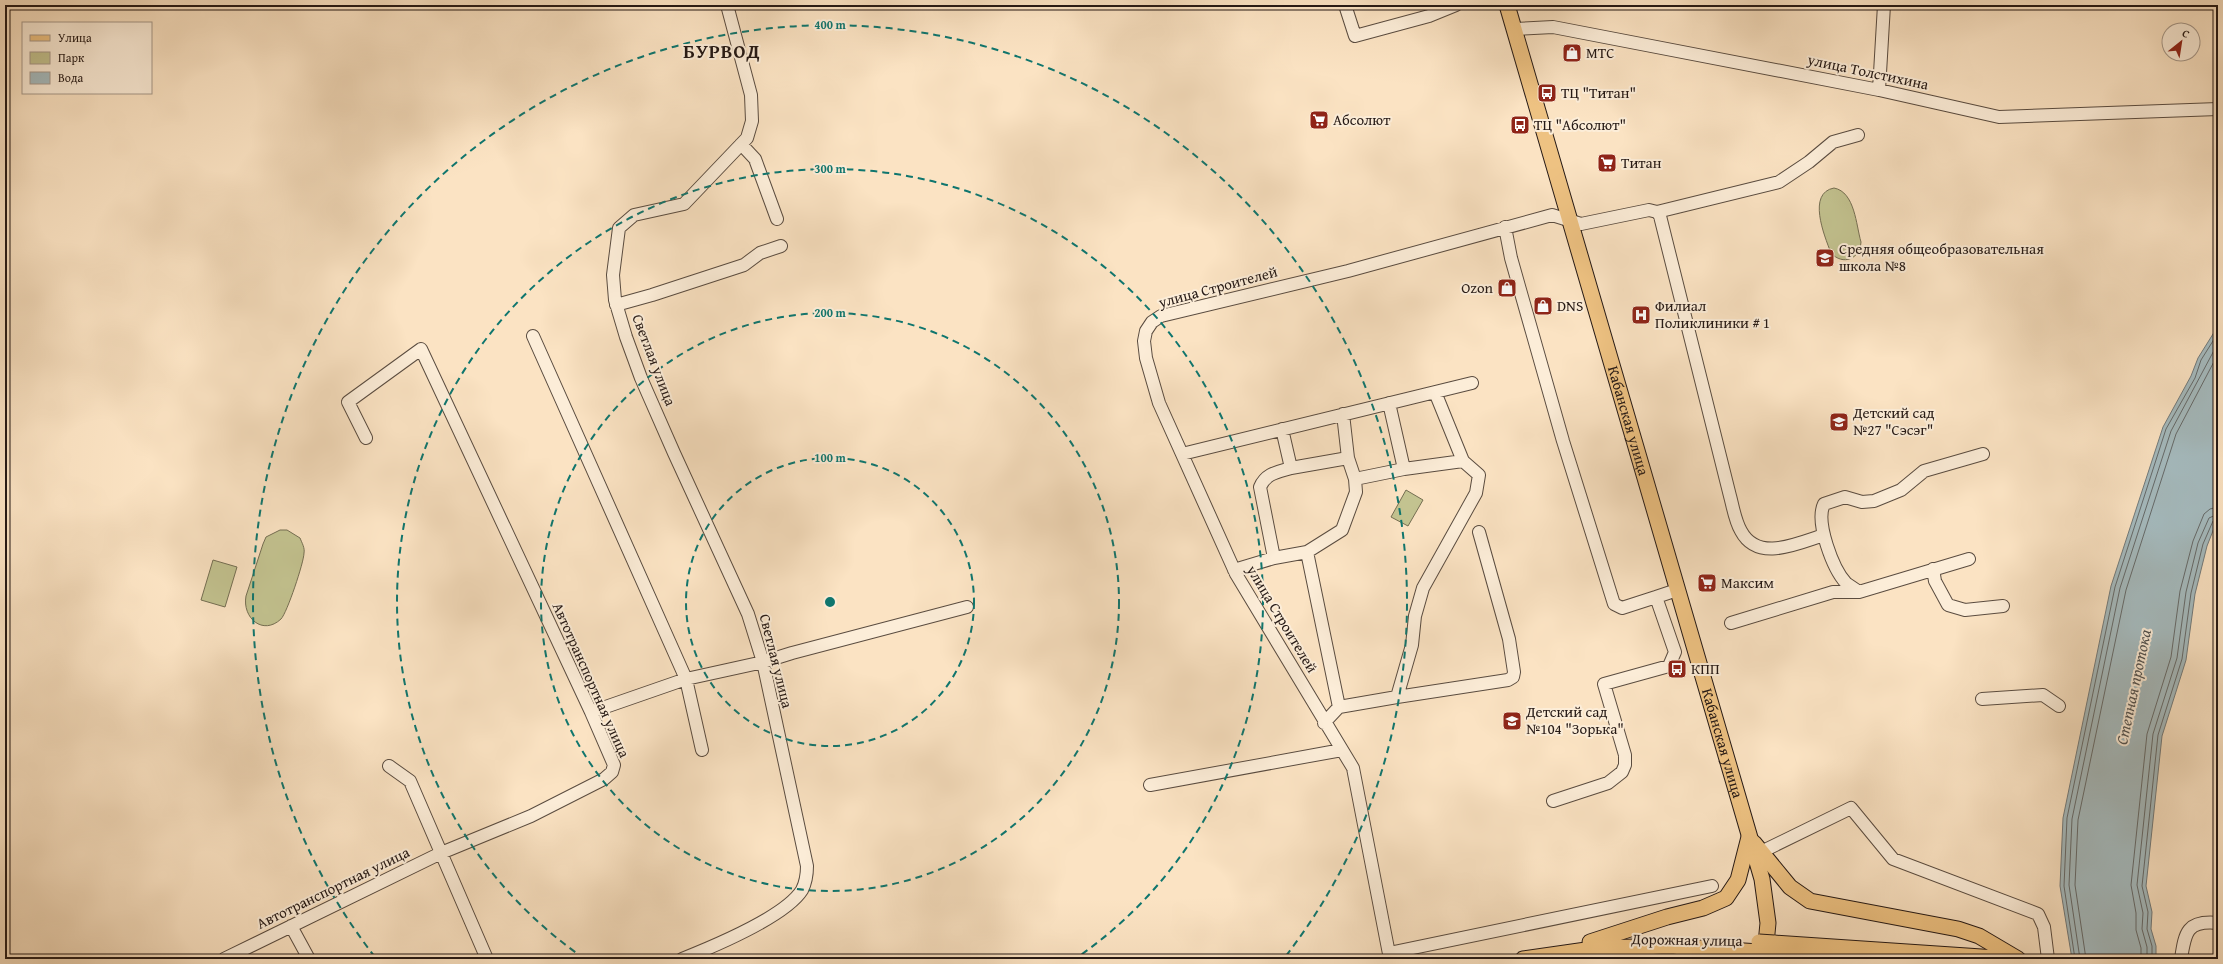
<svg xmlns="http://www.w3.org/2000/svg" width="2223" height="964" font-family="'Gentium Book Plus',serif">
<rect width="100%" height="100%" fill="#fbe3c3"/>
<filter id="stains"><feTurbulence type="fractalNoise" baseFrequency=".005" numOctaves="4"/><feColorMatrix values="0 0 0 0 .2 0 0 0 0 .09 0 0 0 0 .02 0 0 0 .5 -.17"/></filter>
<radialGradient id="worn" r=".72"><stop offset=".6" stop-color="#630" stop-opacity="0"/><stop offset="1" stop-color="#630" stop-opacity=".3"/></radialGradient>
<path fill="#c3c390" stroke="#746e52" d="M1834,188C1855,192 1856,225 1861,242C1860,259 1843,266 1831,253C1824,235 1807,193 1834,188Z
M1406,490L1423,500L1408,526L1391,517Z
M280,530H287L300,538C302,543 305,548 304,553C304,562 287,613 281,619C263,636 242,618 246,596L263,544L266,537Z
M213,560L237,567L225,607L201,600Z"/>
<path fill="#a5bbbf" stroke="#727a7b" d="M2218,326V518L2207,546L2195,594L2186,660L2162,736L2146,886L2152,912L2151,929L2156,946V959H2072L2060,886L2063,818L2111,586L2163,427L2191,376L2198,358Z"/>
<path fill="#fbe3c3" d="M2068,954L2158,958V959H2070Z"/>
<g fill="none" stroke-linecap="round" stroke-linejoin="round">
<path stroke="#656a6a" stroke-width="1" d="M2075,959L2064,886L2067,818L2115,587L2166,429L2195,378L2201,360L2218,333
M2080,959L2069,885L2072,819L2120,588L2171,431L2218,343
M2086,959L2075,885L2078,820L2126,590L2176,434L2218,354
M2141,959V948L2136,930V913L2131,885L2147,734L2171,657L2180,591L2193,541L2204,514L2210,509L2218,507
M2147,959V947L2142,929L2143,913L2137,885L2153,734L2177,658L2186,592L2198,543L2209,518L2218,514
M2152,959V946L2147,929L2148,912L2142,886L2158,735L2182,659L2191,593L2203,544L2213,521L2218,519"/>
<defs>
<path id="minor" d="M1345,5L1355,36L1429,16L1456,5
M1514,29L1553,27L1879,90L1999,117L2218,109
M1879,90L1884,5
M741,144L755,159L777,219
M1657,212L1779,182L1809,162L1833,142L1858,135
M1505,227L1511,258L1563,441L1614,604L1622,608L1656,597
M616,305L652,295L744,265L760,253L781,246
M533,336L686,679L702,750
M1389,403L1404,469
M1282,429L1291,468L1348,458
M1182,454L1472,383
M1355,479L1404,469L1463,461
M1274,558L1260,487C1266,473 1278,472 1291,468
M1933,569L1935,581L1948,605L1965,610L2003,606
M1234,570L1274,558L1307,552
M1859,592C1855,589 1850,586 1846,583C1833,569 1815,522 1824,504L1845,497L1862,502L1874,501L1901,490L1924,471L1983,454
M1731,623L1833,592H1859L1969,559
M1397,697L1508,680L1513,677L1514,672L1509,639L1479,532
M1982,699L2043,695L2059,706
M1339,707L1397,697L1412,645L1415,616L1423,588L1476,493L1479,475L1463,461L1435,392
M591,712L686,679L763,662L792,653L967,607
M1324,723L1339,707L1307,552L1342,530L1356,492L1355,479L1348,458L1343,414
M389,766L410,781L487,959
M1150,785L1342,750
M1553,801L1608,783L1622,772L1625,765V755L1604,684L1669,666L1675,652L1656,597L1677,590
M1761,852L1851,808L1893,859L2038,914L2044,927L2048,959
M291,926L309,959
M1389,953L1712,886
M224,959L441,853L531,816L604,779L612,772L614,765L591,712L421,349L348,402L366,438
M682,959C712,947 785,917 802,890C806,882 807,875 807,866L763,662L748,614L674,453L641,378L626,337L615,300L613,275L619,228L634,215L684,204L747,138L752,121L751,95L727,5
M1390,959L1353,768L1236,574L1159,403L1146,358L1144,341L1146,331L1152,322L1161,316L1348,271L1552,215L1581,224L1649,210L1657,212L1660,216L1730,496C1733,507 1735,521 1741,531C1758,563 1798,543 1824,535
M2181,959C2185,932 2187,920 2218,923"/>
<g id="major">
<path id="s1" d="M1507,5L1762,879L1768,923L1765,954"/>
<path d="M1754,843L1790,887L1810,901L1958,929L1979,936L2018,959"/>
<path d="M1590,942L1667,917L1703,908L1726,898L1738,880L1749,837"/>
<path d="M1774,943L2011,959"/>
<path d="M1773,953L1846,958"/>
<path d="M1523,959L1600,948L1670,946L1759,952"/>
</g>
</defs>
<use href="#minor" stroke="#5a4c40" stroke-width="14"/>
<use href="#major" stroke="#251915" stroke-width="17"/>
<use href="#minor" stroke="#fcedd8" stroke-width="12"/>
<use href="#major" stroke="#eec282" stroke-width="15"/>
<defs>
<path id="major-bridge" d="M1759,942L1774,943
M1759,952L1773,953"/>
</defs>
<use href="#major-bridge" stroke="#251915" stroke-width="17" stroke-linecap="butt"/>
<use href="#major-bridge" stroke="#eec282" stroke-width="15"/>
</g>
<g fill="none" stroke="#0f766e" stroke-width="2" stroke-dasharray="7 5">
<circle cx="830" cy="602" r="144"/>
<circle cx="830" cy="602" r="289"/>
<path d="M585 959A433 433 0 1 1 1075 959"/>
<path d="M375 957A577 577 0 1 1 1285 957"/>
</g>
<defs>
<symbol id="shop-square" viewBox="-11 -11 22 22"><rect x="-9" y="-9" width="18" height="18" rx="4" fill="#8f2418" stroke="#fcedd8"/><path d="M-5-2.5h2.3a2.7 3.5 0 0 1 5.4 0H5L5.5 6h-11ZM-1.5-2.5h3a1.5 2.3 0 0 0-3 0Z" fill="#fff"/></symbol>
<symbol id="bus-square" viewBox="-11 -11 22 22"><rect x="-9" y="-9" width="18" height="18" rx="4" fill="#8f2418" stroke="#fcedd8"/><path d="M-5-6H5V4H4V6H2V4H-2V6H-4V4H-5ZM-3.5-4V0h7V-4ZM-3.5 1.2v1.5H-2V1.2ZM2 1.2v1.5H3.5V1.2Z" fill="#fff"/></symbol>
<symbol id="supermarket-square" viewBox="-11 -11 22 22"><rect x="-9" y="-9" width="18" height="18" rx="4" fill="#8f2418" stroke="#fcedd8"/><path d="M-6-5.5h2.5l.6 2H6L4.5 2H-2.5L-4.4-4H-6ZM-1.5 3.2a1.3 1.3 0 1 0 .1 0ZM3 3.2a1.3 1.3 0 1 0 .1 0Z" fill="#fff"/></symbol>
<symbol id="school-square" viewBox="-11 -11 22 22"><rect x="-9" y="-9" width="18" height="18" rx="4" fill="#8f2418" stroke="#fcedd8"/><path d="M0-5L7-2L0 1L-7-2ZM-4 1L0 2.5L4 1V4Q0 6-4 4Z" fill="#fff"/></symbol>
<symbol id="hospital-square" viewBox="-11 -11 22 22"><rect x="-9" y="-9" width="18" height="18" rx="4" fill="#8f2418" stroke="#fcedd8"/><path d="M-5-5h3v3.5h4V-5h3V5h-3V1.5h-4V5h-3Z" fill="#fff"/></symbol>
</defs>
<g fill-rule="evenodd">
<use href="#shop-square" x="1561" y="42" width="22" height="22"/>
<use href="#bus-square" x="1536" y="82" width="22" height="22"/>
<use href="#supermarket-square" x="1308" y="109" width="22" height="22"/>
<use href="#bus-square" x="1509" y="114" width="22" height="22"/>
<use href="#supermarket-square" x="1596" y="152" width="22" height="22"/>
<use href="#school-square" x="1814" y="247" width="22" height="22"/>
<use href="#shop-square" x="1496" y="277" width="22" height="22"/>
<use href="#shop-square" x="1532" y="295" width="22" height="22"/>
<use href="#hospital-square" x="1630" y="304" width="22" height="22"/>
<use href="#school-square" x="1828" y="411" width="22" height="22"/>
<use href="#supermarket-square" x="1696" y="572" width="22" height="22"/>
<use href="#bus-square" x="1666" y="658" width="22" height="22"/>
<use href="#school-square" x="1501" y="710" width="22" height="22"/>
</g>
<g text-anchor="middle" stroke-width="4" stroke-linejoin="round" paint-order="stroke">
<g font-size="15" fill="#251915" stroke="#fcedd8" text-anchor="start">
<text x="1586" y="58">МТС</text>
<text x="1561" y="98">ТЦ "Титан"</text>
<text x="1333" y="125">Абсолют</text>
<text x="1534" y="130">ТЦ "Абсолют"</text>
<text x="1621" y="168">Титан</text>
<text x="1839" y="254">Средняя общеобразовательная<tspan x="1839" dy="17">школа №8</tspan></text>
<text x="1493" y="293" text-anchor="end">Ozon</text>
<text x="1557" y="311">DNS</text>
<text x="1655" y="311">Филиал<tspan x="1655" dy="17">Поликлиники # 1</tspan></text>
<text x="1853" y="418">Детский сад<tspan x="1853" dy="17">№27 "Сэсэг"</tspan></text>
<text x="1721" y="588">Максим</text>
<text x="1691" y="674">КПП</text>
<text x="1526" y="717">Детский сад<tspan x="1526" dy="17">№104 "Зорька"</tspan></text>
</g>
<g font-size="15" fill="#251915" stroke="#fcedd8">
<text transform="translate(1868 72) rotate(12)" y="5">улица Толстихина</text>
<text transform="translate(1218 287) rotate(-15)" y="5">улица Строителей</text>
<text transform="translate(654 360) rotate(69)" y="5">Светлая улица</text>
<text dy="5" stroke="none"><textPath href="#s1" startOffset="433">Кабанская улица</textPath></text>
<text transform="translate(1282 619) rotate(59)" y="5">улица Строителей</text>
<text transform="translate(776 661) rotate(76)" y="5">Светлая улица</text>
<text transform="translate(591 680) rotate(66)" y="5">Автотранспортная улица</text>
<text dy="5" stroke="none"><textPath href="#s1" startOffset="769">Кабанская улица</textPath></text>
<text transform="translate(333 888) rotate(-26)" y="5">Автотранспортная улица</text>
<text transform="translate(1687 940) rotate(1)" y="5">Дорожная улица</text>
</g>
<g font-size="16" font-style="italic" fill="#525250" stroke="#fcedd8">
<text transform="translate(2133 687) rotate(-78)" y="6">Степная протока</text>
</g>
<g font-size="19" font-weight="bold" letter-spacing="1" fill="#251915" stroke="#fcedd8">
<text x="722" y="58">БУРВОД</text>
</g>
</g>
<circle cx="830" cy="602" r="6" fill="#0f766e" stroke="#fcedd8" stroke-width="2"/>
<g font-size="12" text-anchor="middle" font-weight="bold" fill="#0f766e" stroke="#fcedd8" stroke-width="4" stroke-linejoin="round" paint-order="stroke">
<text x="830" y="29">400 m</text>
<text x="830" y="173">300 m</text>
<text x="830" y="317">200 m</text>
<text x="830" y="462">100 m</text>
</g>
<rect width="2223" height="964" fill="none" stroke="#fbe3c3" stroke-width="20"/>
<rect x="6" y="6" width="2211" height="952" fill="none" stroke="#251915" stroke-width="2"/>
<rect x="10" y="10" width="2203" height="944" fill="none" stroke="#251915"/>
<rect x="22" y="22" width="130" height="72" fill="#fcedd8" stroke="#a6988a"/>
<rect x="30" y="35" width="20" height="6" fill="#eec282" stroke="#a6988a"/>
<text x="58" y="42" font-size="12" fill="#251915">Улица</text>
<rect x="30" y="52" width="20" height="12" fill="#c3c390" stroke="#a6988a"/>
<text x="58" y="62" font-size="12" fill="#251915">Парк</text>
<rect x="30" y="72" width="20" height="12" fill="#a5bbbf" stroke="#a6988a"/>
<text x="58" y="82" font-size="12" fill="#251915">Вода</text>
<g transform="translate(2181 42) rotate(30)"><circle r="19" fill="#fcedd8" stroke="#a6988a"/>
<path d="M0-3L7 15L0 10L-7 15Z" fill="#8f2418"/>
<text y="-6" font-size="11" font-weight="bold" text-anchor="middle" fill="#251915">С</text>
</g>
<rect width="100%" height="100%" filter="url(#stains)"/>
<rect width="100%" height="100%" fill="url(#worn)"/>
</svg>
